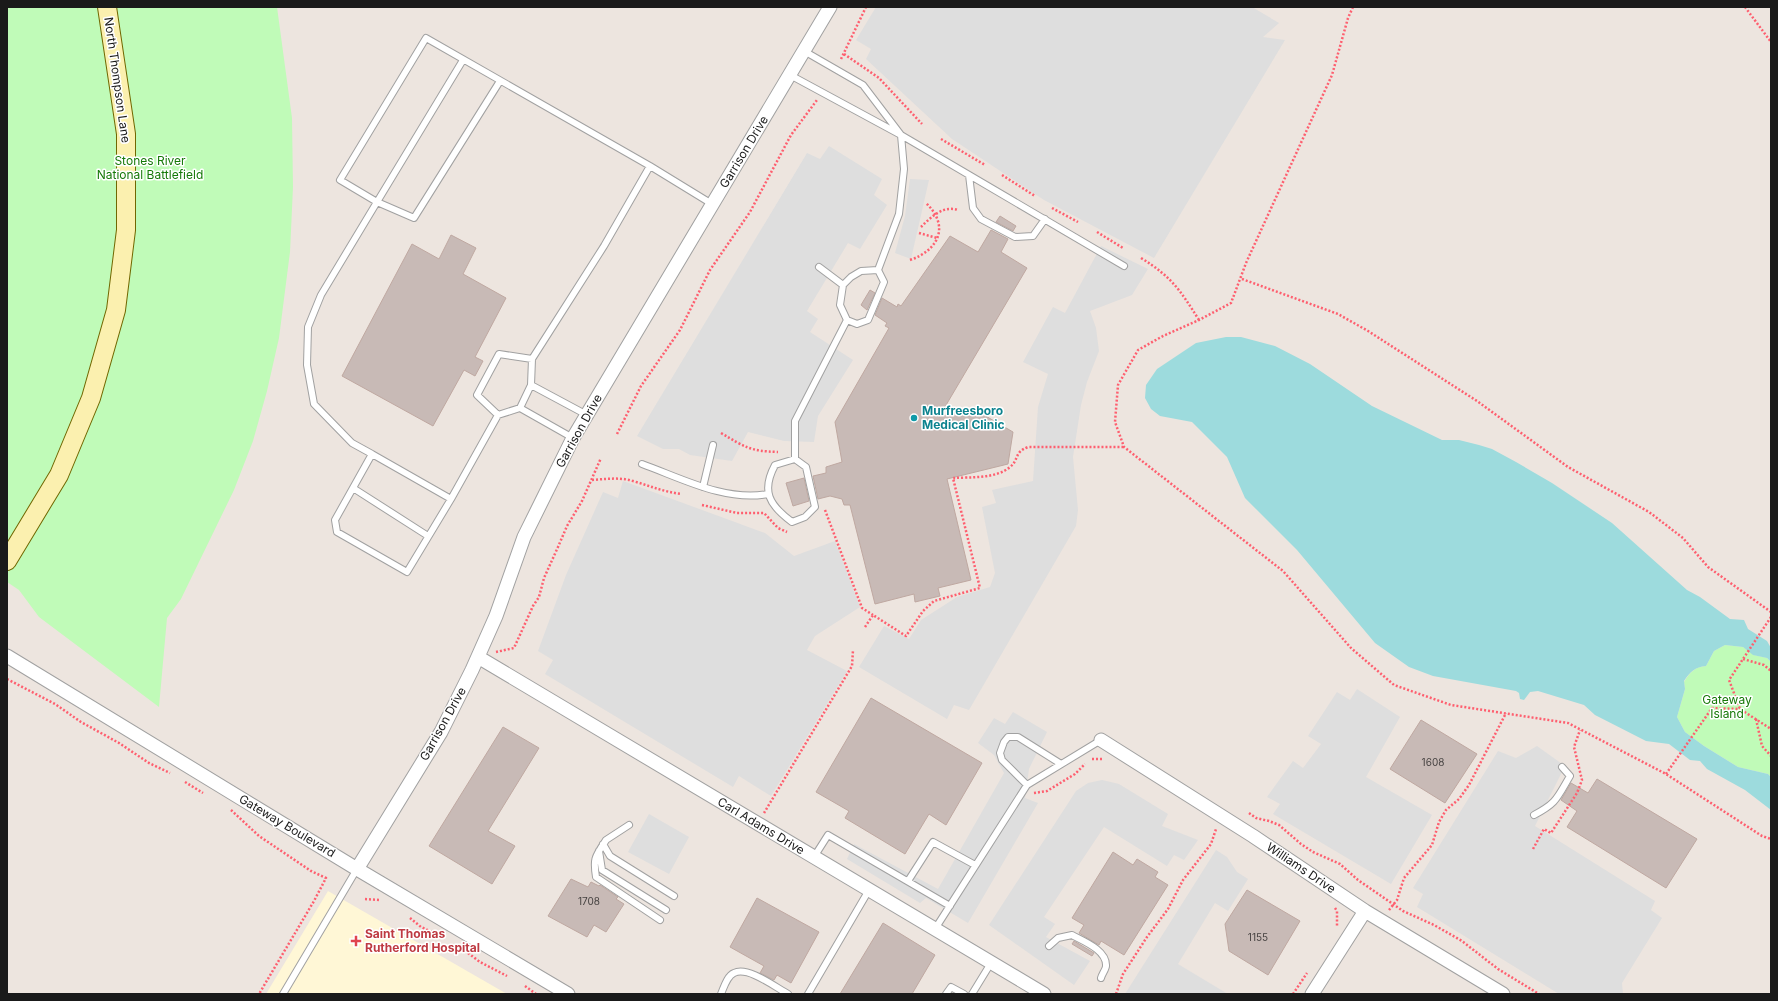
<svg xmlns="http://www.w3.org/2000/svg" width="1778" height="1001" font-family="Inter,sans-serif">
<rect width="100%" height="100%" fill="#ede5df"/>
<path fill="#fff7d6" d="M328,891L507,994H266Z"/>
<path fill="#c0fbb8" d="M7,7H277L292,118L293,187L290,252L279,338L267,391L253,441L234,490L181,599L167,618L159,707L39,617L19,590L7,582Z
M1725,645L1743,647L1754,655L1767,658L1771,662V777L1768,774L1738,767L1704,746L1685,732L1677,717L1685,689L1684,682C1690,672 1695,667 1706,666L1714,651Z"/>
<path fill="#dedede" d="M876,7H1252L1279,23L1263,37L1285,40L1154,258L1044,200L952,139L866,59L871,49L856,40Z
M829,146L882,179L874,195L887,205L860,249L848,243L807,311L818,319L810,332L853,360L818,416L814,442L784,441L748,432L732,461L690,455L679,449H663L637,436L807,153L820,159Z
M910,179L929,180L911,259L895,253L905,216Z
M1101,246L1148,269L1132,295L1090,311L1096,328L1099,351L1087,382L1081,405L1073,457L1078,510L1076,526L969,710L954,705L947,719L859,667L884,626L909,639L921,620L957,597L990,587L995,573L982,507L996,503L992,490L1033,481L1038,407L1048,374L1023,362L1053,307L1065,313Z
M623,481L765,533L794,556L835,541L860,607L815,636L807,650L847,671L771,796L739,776L733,787L545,674L553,660L538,651L566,575L603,492L618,498Z
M1357,689L1400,717L1366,777L1432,815L1391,884L1273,814L1280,804L1267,797L1293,761L1303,768L1321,744L1308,736L1337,692L1350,700Z
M1013,712L1047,732L1029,769L1025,798L1038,803L968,923L926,898L920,903L847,859L854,844L938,889L1004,773L994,755L978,743L994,718L1005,724Z
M1537,746L1565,766L1535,826L1655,901L1651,910L1662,918L1622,983L1623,994H1559L1417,907L1423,894L1413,888L1498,751L1516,758Z
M1102,780L1119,784L1168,814L1162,826L1198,840L1184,860L1174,855L1167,866L1104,827L1044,917L1055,924L1046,937L1090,961L1074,985L989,925L1076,791L1088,783Z
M649,814L689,837L669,874L628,852Z
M1216,850L1227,857L1237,872L1248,879L1228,911L1215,903L1178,964L1228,994H1125Z"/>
<path fill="#9ddbdd" d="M1226,337H1241L1275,346L1310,364L1372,406L1442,440H1459L1479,445L1492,449L1516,462L1552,483L1612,523L1687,590L1700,597L1730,619L1744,620L1748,629L1767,641L1771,648V662L1767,658L1753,655L1743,647L1725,645L1714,651L1706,666C1695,667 1690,672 1684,681L1685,689L1677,717L1685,732L1704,746L1738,767L1768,774L1771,777V810L1745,790L1707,769L1700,761L1690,760L1669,744L1646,741L1595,715L1584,705L1538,691L1530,692L1524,700L1520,699L1519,693L1516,691L1433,676L1409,667L1375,643L1297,550L1245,498L1227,457L1192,422L1160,416L1151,409L1145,398L1146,385L1157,369L1196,343Z"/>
<path fill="#c8bab6" stroke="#bfa8a1" d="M1000,216L1016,226L1013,231L996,222Z
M991,230L1008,239L1001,252L1027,268L939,417L972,408L1013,432L1008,464L947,479L971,580L938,588L940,596L915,602L914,594L875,604L850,505H844L842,499L830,496L818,499L813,476L826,473V467L842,462L835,422L889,328L885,326L887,323L875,315L882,298L897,307L898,304L901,306L950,236L978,252Z
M451,235L476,248L463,274L506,298L475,357L483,361L475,376L464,370L433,426L342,376L412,244L439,259Z
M870,290L875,293L867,310L861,305Z
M804,478L809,501L793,506L786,483Z
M871,698L982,763L946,825L929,814L905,854L845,818L849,811L816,792Z
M1421,720L1477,754L1445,803L1390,769Z
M503,727L539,748L488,831L515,846L492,884L429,846Z
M1597,779L1697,839L1666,888L1567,827L1577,811L1561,800L1571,783L1588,793Z
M1113,852L1133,865L1137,859L1158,872L1155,877L1168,885L1124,955L1101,941L1099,945L1079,933L1084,925L1072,918Z
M571,879L588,887L591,882L599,886L600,885L618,897L616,899L624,904L606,932L594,925L587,937L548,916Z
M1247,890L1300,921L1268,975L1229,951L1225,924Z
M757,898L819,932L791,983L777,975L774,980L760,973L764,966L730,947Z
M883,923L935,955L912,994H840Z
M1074,941L1094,953L1092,956L1072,944Z"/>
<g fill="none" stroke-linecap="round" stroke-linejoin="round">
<defs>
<path id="service" d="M804,51L863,85L901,135L904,169L899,214L878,270L884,282L868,320L857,324L847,320L840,305L843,285L851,277L861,271L878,270
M463,60L377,202L414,218L500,81
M790,75L901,135L1124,266
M650,166L712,204
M969,175L973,208L981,219L1015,237L1033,236L1045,219
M819,267L843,285
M520,408L531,385
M498,415L477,395L499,354L532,359
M573,438L520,408L498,415L451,499L407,572L337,532L335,520L372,454L352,443L314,404L307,365L308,327L321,295L377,202L340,180L426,38L650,166L604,246L532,359L531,385L587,415
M372,454L451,499
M795,459L775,465C761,491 769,505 792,522L805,517L815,507L806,467L795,459V421L847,320
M642,464C681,478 725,502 768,494
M703,487L713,445
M353,488L428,536
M1027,785L1002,760L1000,753L1004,742L1008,737H1018L1061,764
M1534,815C1557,803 1557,798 1570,776L1562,767
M629,825L606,840C595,857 593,858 596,877L660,920
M603,844L610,856L674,896
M599,851L602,870L666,910
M814,857L828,835L950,906
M908,881L933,842L975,865
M935,929L1027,785L1101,740
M1049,946L1058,938L1072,935C1083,941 1107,950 1106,966C1106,969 1102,974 1101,978
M283,994L357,869
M721,994C724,987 727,976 734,973C748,966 775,987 788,994
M808,994L869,890
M946,994L951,987L964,994
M972,994L991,963"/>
<path id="minor" d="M7,656L357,869L568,994
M478,657L1044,994
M1101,740L1253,836L1365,911L1503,994
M357,869L441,732L472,670L496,616L524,537L573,438L830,7
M1312,994L1365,911"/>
<path id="secondary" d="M7,561L59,475L91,398L116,310L126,230V134L107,7"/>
</defs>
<use href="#service" stroke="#a1a1a1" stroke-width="8"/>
<use href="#minor" stroke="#a1a1a1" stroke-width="15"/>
<use href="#secondary" stroke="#716701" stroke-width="20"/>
<path stroke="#fe5f6f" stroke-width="2.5" stroke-dasharray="2 2" stroke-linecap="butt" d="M1353,7L1348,18L1332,75L1246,263L1231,303L1199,320L1163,336L1138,350L1118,385L1115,422L1124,447L1283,571L1351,648L1394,685L1451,705L1568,723L1666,774L1762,836L1771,839
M1745,7L1771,42
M844,54L879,78L922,124
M841,59L866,7
M941,139L985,165
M1002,175L1035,196
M1052,208L1078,222
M921,227C931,217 943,205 958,210
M1097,232L1123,248
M919,233L937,238
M1141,258C1172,277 1180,290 1199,320
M910,260C939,250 950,226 926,203
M1242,279L1338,314L1368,331L1477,401L1568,467L1649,512L1683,538L1708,567L1771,612
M721,433C745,447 749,451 778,452
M617,434L641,386L680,330L710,270L750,212L791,135L817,100
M592,480C606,479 620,477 633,481C650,486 664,492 682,494
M702,505L737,513H764L778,528L787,532
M825,510L862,608L873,615
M1771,617L1729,680L1740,709L1771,729
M865,627L873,615L906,636L923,611L934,601L980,588L953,478C970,477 996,479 1010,467C1019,460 1014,452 1028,447H1124
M496,652L514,648L533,606L539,597L544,578L558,547L567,526L582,501L601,458
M1743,659L1764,665L1771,671
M7,679L55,704L81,722L119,743L149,763L170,773
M1756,719L1762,746L1771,756
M1092,759H1103
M1666,774L1712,708L1740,709
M185,782L203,793
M1034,793L1047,791L1075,774L1085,764
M231,810L259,836L311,871L326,878L314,901L259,994
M764,813L852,666L853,650
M1249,813L1256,818L1269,821L1279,825L1301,844L1313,852L1340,864L1358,880L1403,911L1434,925L1462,941L1498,969L1539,994
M1533,849L1544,829L1551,833L1577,793L1582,780L1574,747L1580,730
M365,899L380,900
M1335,908L1337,911V926
M1389,910L1397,900L1404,878L1432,845L1439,822L1446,810L1459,799L1469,785L1506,713
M410,918L421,927L436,934
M468,953L480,962L507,976
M525,986L536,994
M1116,994L1123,974L1147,937L1168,909L1183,880L1211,844L1216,829
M1293,994L1307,973"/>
<use href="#service" stroke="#fff" stroke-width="6"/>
<use href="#minor" stroke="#fff" stroke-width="13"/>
<use href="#secondary" stroke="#fbf0af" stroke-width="18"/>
</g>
<circle fill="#0f9aa8" stroke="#fff" stroke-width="1.5" cx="914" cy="418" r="4"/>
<path fill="#e0444e" stroke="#fff" stroke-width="1.5" d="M354 935h4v4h4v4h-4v4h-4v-4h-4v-4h4z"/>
<g text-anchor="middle" stroke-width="3" stroke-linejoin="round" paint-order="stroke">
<g font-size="10" fill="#464241">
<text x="1433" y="766">1608</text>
<text x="589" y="905">1708</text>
<text x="1258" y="941">1155</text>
</g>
<g font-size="12" fill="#1a1a1a" stroke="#fff">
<text transform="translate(117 80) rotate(82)" y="4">North Thompson Lane</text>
<text transform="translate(744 152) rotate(-59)" y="4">Garrison Drive</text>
<text transform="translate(579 431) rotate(-61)" y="4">Garrison Drive</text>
<text transform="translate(443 724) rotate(-61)" y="4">Garrison Drive</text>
<text transform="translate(287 826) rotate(31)" y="4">Gateway Boulevard</text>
<text transform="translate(761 826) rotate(31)" y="4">Carl Adams Drive</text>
<text transform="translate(1301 868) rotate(34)" y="4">Williams Drive</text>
</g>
<g font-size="12" fill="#157908" stroke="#fff">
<text x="150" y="165">Stones River<tspan x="150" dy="14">National Battlefield</tspan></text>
<text x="1727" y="704">Gateway<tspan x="1727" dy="14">Island</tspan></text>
</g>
<g font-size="12" font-weight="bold" fill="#0d838f" stroke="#fff" text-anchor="start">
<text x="922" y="415">Murfreesboro<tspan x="922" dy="14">Medical Clinic</tspan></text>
</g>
<g font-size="12" font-weight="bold" fill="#be3a42" stroke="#fff" text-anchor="start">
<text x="365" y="938">Saint Thomas<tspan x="365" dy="14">Rutherford Hospital</tspan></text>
</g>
</g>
<rect width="1778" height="1001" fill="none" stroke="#1a1a1a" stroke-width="16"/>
</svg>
